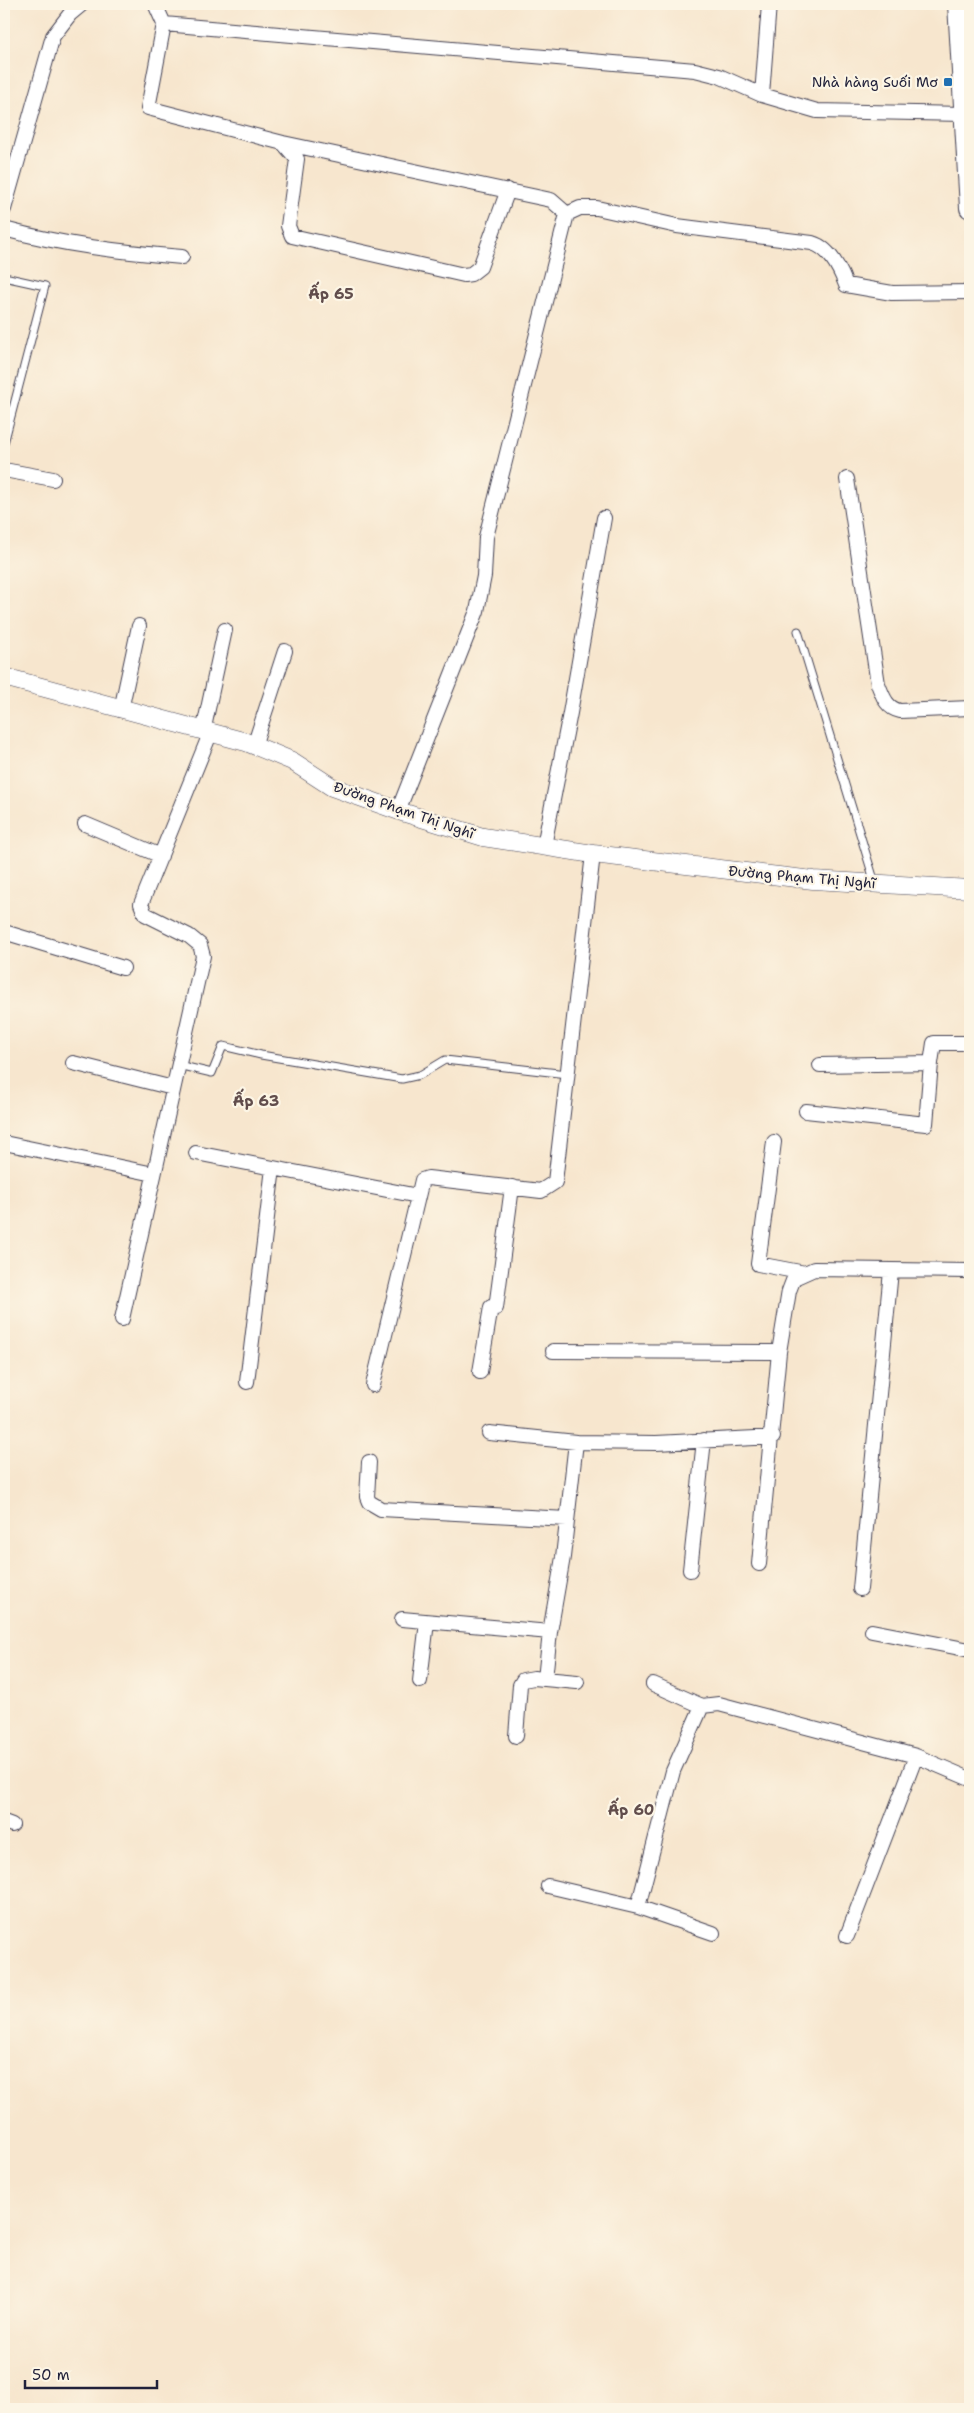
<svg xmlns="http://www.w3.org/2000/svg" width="974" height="2413" font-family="'Shantell Sans',sans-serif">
<rect width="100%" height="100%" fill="#fcf5e5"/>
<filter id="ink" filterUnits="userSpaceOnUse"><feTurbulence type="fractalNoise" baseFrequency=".02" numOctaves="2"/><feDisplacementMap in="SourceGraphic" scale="10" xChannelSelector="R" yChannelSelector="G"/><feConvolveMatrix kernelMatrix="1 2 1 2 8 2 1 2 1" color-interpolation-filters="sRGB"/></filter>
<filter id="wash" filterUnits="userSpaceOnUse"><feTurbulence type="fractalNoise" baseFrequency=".0096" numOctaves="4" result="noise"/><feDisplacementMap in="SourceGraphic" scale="20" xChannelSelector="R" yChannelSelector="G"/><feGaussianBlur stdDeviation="1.12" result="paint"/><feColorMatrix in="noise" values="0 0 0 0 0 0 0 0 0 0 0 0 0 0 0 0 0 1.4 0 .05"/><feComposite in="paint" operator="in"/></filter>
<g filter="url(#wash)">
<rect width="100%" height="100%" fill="#f7e6ce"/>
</g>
<g filter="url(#ink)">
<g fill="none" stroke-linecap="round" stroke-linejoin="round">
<defs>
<path id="service" d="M4,277L45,286L4,443
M798,631L875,883
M178,1065L212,1073L223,1046L261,1055L402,1079L420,1075L445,1060L567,1074"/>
<path id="minor" d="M155,4L164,24L148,108L283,143L551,200L567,214
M164,24L695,70L719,76L762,95L817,111L964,114
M762,95L769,4
M283,143L297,159L288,226L292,236L464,275L471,274L480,267L508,190
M4,209L53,36L70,14L82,4
M4,229C63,245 121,252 182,257
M4,470L53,479
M847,479L878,684C883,696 886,708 900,711L970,708
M121,710L139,626
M203,732L225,630
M254,746L285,651
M398,811L477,611L484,576L486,537L567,214L580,208H597L677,226L812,243C830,248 840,269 846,285L892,293L970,292
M85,824L161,856
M544,846L570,713L604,518
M4,932L123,968
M73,1063L173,1088
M820,1065L931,1063L934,1043H970
M806,1111L926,1124L931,1063
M774,1142L758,1264L805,1273
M4,1143L154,1174
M196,1153L418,1196
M122,1319L203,956L200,945L189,936L145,914L141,904L210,734
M553,1351L779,1352
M480,1372L491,1307L496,1308L512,1187
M247,1382L273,1168
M373,1385L422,1180L428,1178L541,1191L555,1182L593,854
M489,1433L576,1442L656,1443L773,1437
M369,1462L367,1497L369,1502L381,1509L567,1519
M759,1564L779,1352L789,1291L794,1278L814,1269L970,1271
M690,1570L704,1440
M860,1589L891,1271
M402,1619L550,1632
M872,1631L970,1650
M545,1679L550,1632L563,1557L576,1442
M420,1681L427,1622
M653,1684L702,1706
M516,1736L520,1685L523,1680L534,1678L577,1682
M4,1822L12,1825
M548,1886L638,1907L713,1933
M638,1907L673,1771L702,1706L719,1704L916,1756L970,1779
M847,1936L916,1756"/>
<path id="tertiary" d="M4,677L246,742L292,761L332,787L405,813L483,837L593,854L813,880L970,889"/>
<path id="secondary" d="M958,4L970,208"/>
</defs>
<use href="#service" stroke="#423f51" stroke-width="9"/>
<use href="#minor" stroke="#423f51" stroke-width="16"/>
<use href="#tertiary" stroke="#423f51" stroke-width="19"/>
<use href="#secondary" stroke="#423f51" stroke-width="22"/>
<use href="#service" stroke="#fff" stroke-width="7"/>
<use href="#minor" stroke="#fff" stroke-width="14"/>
<use href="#tertiary" stroke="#fff" stroke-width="18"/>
<use href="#secondary" stroke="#fff" stroke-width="20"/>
</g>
</g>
<rect fill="#1f6fb2" stroke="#fcf5e5" stroke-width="2" x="943" y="77" width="10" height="10" rx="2.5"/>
<g text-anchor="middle" stroke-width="4.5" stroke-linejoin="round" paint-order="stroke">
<g font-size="14" fill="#22223b" stroke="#fcf5e5" text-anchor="end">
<text x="938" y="87">Nhà hàng Suối Mơ</text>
</g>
<g font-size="14" fill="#22223b" stroke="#fcf5e5">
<text transform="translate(404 810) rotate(19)" y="5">Đường Phạm Thị Nghĩ</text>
<text transform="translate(802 877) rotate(5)" y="5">Đường Phạm Thị Nghĩ</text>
</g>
<g font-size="15" font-weight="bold" fill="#614d4c" stroke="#fcf5e5">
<text x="331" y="299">Ấp 65</text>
<text x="256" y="1106">Ấp 63</text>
<text x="631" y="1815">Ấp 60</text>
</g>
</g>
<rect width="974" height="2413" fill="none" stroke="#fcf5e5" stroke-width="20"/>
<path d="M25 2380v8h132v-8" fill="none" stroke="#22223b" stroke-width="2.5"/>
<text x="32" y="2380" font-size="15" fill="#22223b" stroke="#fcf5e5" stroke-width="4" paint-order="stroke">50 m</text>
</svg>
